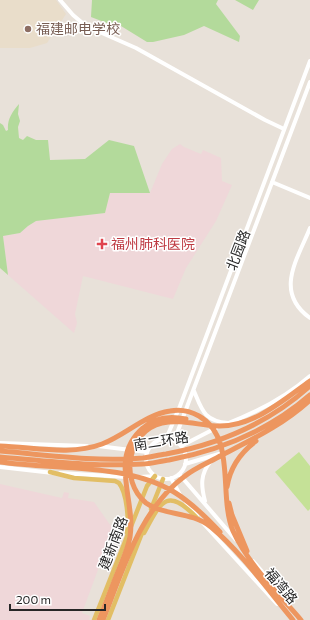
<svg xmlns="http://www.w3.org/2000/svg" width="310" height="620" font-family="Commissioner,'Noto Sans SC',sans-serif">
<rect width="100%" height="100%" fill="#e8e1d9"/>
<path fill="#e9ddca" d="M0,0H56L66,14L47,43L30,48H0Z"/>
<path fill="#efd7d9" d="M180,144L184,147L201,154L203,150L221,158L222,181L232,185L216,221L186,268L173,299L83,276L75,314L77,323L74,333L8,275L3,236L20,233L28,226L36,221L105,213L110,193H150L162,164L172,149Z
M0,484L62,498L64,492L69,493L68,498L94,502L113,529L82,613L90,616L89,620H0Z"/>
<path fill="#b3da9b" d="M92,0H218L216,4L240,36L239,42L204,26L184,35L153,42H147L121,26L117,27L91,17Z
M235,0H259L253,10Z
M19,104L18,114L20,121L18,127L19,138L23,140L27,136L36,140H48L50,160L85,159L109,140L134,146L150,193H110L105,213L36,221L28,226L20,233L3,236L8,275L0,268V123L3,125L6,131L8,130C7,120 12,112 19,104Z"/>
<path fill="#c5e197" d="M299,452L310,466V509L308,511L275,472Z"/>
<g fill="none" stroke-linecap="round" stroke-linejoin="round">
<path stroke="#fff" stroke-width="4" d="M60,0L73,15L86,26L136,48L265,120L284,129
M272,182L310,198
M310,228C297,260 274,292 310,318
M194,391C202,410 204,421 228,423
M226,424C255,413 286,397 310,376
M166,439L180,406L310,61
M146 459a20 20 0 1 1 40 0a20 20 0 1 1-40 0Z
M174,441L310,82
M0,443L87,446
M98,446L147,452
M181,446L216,428
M185,464L219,454
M0,467L53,473
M60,473L127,477
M179,474L236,540
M140,477L155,476
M171,478L180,495
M205,501C201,486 200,474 211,461
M186,502L197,516
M202,522L277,604
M253,561L285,598"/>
<path stroke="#e2be65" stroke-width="4.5" d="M50,472L74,478L115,481L119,483C127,493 129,520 127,533
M151,509L163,479
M144,533C161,501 167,486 198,519
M94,620L147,486L155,476
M108,620L144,528"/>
<path stroke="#ed965f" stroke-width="5" d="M0,446C34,447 70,456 102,444C126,435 144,415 170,411C180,409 190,411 199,416C237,438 218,495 233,531C248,564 278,593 301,620
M0,451C47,455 95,462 143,458C150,457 159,455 166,454C220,444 269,423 310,386
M0,457C47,461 95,467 142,464C151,464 160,461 169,460C221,450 270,430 310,395
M0,462C55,470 126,463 174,492C192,503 206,517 220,532
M227,487C230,467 240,453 256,441
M229,503L232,515L247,551
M99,620C106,603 112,586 119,569C123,559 128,548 130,537C136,499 108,458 143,428C155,417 171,416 186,419
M103,620C123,570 140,509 185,476C196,467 210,462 222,455C253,439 284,424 310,400
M293,620C268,590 241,552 211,527C191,511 164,516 146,503C119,481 127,431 162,423C180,419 198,425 216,426C252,428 282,401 310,381"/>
</g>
<circle fill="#8d6e63" stroke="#fff" stroke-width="1.5" cx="28" cy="29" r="4"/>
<path fill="#e0444e" stroke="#fff" stroke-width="1.5" d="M100 238h4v4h4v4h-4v4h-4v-4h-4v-4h4z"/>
<g text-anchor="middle" stroke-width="3" stroke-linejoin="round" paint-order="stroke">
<g font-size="14" fill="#785e54" stroke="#fff" text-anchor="start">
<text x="36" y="34">福建邮电学校</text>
</g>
<g font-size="14" fill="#be3a42" stroke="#fff" text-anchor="start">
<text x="111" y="249">福州肺科医院</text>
</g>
<g font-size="14" fill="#272727" stroke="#fff">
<text transform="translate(238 250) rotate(-69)" y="5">北园路</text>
<text transform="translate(161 441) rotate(-9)" y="5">南二环路</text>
<text transform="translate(113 543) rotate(-69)" y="5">建新南路</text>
<text transform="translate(281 586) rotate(50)" y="5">福湾路</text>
</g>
</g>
<path d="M10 604v6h95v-6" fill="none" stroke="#272727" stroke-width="2"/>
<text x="16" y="604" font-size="12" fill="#272727" stroke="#ffffff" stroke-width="3" paint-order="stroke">200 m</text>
</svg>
